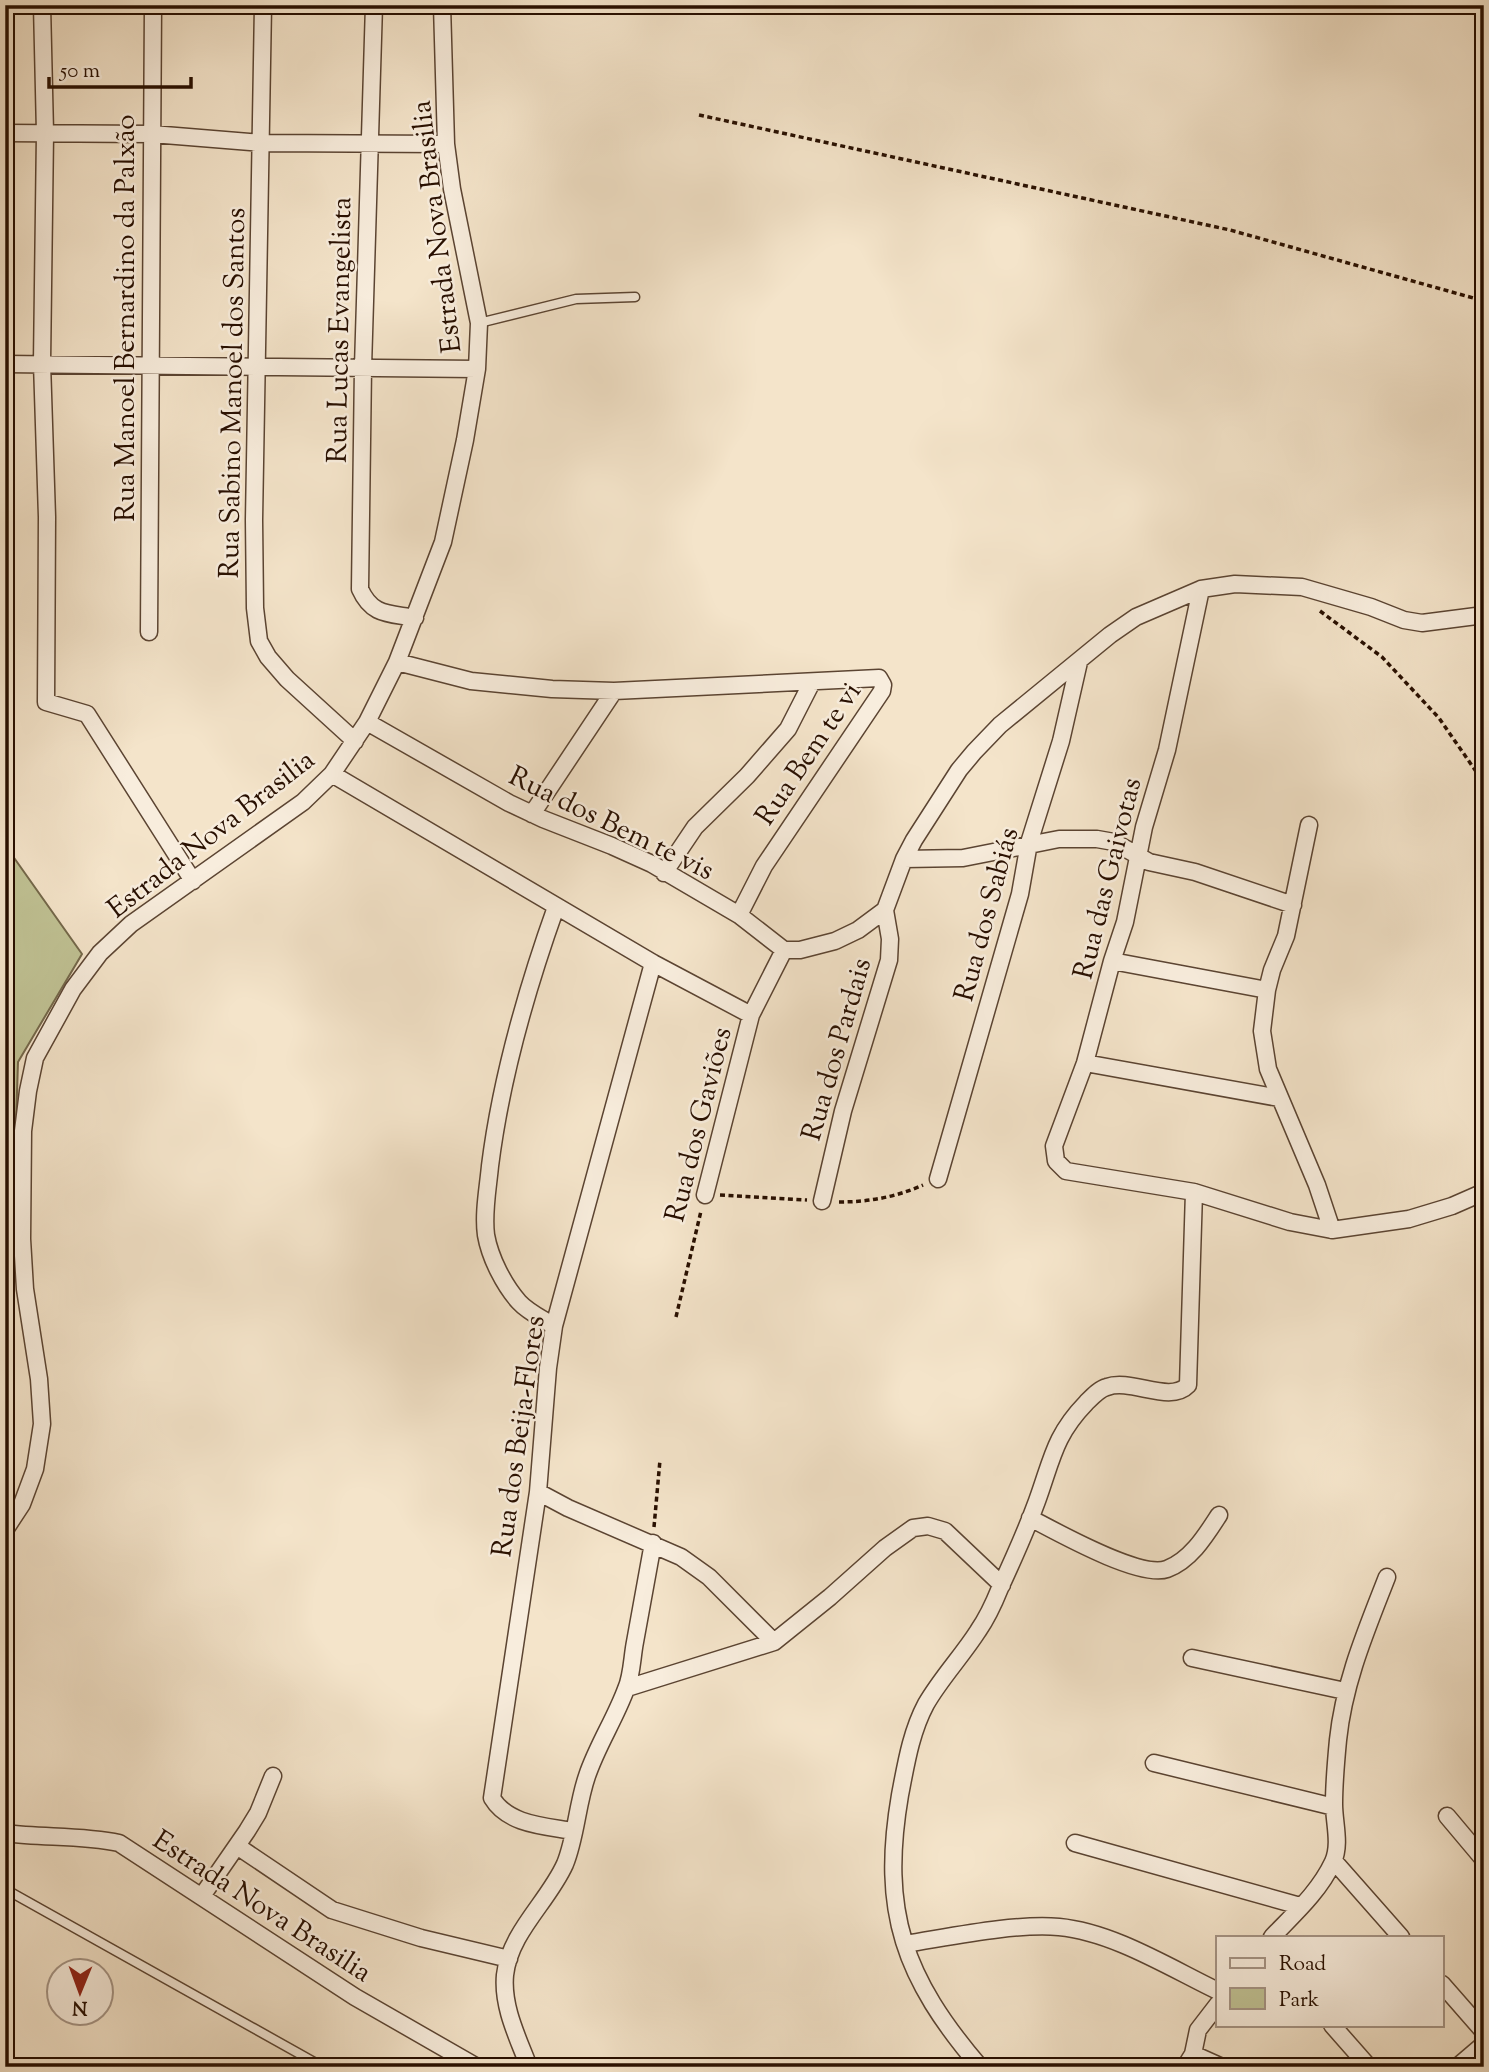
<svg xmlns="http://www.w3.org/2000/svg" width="1489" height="2072" font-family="'Sorts Mill Goudy',serif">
<rect width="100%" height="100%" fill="#f4e4ca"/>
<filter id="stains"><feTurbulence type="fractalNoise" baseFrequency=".00286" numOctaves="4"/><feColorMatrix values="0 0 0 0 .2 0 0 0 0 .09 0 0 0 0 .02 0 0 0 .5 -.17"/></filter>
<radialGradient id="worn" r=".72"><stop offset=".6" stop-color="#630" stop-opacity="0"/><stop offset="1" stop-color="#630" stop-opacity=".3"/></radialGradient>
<path fill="#c0c294" stroke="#74684a" stroke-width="2" d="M5,845L82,954L18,1062L5,1462Z"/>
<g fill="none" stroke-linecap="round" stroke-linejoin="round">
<defs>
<path id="service" d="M479,323L576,299L635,297
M5,1889L323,2067"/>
<path id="minor" d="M42,5L45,133L42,363L47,517L46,702L87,714L193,881
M263,5L254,520L255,608L259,641L268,657L287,679L355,741
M374,5L363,367L360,589C372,616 389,613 415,618
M5,133L152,134L261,143L446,144
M5,364L477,369
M1201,589L1167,750L1144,827L1125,922L1112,961L1085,1063L1054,1146L1056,1161L1066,1171L1194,1192L1290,1222L1332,1230L1409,1219L1452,1206L1484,1192
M149,632L153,5
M397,662L471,681L552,689L614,691L879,678L883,685L882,691L764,866L739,915
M367,722L509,803L543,819L612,846L652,864L739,915L784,950H800L835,941L858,930L885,910L904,859L914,840L959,770L974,752L1000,725L1110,635L1136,617L1201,589L1235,584L1302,587L1371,607L1404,620L1422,623L1484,615
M332,774L653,963L751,1015
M532,814L614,691
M1309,825L1286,936L1272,970L1267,990L1262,1031L1268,1069L1317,1185L1332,1230
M904,859L963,858L1059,839H1097L1114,842L1149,862L1195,872L1293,905
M664,873L695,827L747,776L788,729L812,682
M1112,961L1267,990
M1085,1063L1279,1098
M938,1179L1020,894L1029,843L1061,741L1079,662
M705,1195L751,1015L784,950
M822,1201L843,1111L889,960L890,939L885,910
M554,1326C543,1319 528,1312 519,1302C504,1285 490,1258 486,1235C483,1213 488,1188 490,1166C501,1078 526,991 556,907
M538,1492L568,1508L681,1557L709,1577L774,1642
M1030,1518C1057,1532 1140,1579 1167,1569C1191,1560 1206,1535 1219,1515
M5,1530L22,1504L35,1469L42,1424L39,1379L25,1289L22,1239L23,1131L28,1091L35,1058L73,989L100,953L131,924L303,802L332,774L367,722L397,662L443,542L465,440L477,369L479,323L452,189L446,144L442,5
M1192,1658L1345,1691
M627,1688L774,1642L830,1597L885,1548L913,1528L928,1526L945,1531L1002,1585
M1154,1763L1334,1807
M1447,1816L1484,1860
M573,1831C545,1826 508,1825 492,1798L538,1492L548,1368L554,1326L653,963
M5,1833C43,1838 82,1835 119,1843L355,1997L477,2067
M1075,1843L1300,1906
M237,1846L332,1910L421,1938L509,1959
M1334,1861L1401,1937
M202,1896L247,1831L258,1813L273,1776
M1272,1937C1294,1914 1319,1892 1333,1862C1341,1844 1334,1823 1334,1804C1334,1783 1336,1761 1338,1740C1344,1682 1366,1631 1387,1577
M905,1944C950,1937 1015,1923 1059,1927C1113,1932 1170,1968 1218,1991
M1442,1984L1484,2032
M1332,2025L1369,2067
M1193,2054L1222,2067
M529,2067C518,2038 502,2007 505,1975C510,1932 548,1902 565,1864C576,1837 577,1805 587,1776C597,1746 615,1719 626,1689C632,1676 632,1657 635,1642C641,1609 647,1576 653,1543
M980,2067C904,1978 880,1912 900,1795C906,1764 911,1732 926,1704C941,1678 962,1656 978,1631C987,1618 994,1603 1000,1588C1013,1560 1026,1531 1037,1501C1052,1460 1054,1436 1086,1403C1092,1397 1099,1389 1107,1387C1131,1378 1170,1404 1188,1385L1194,1192
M1185,2067L1193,2054L1198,2030L1218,2004
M1457,2067L1484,2044"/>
</defs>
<use href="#service" stroke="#5b4432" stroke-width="11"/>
<use href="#minor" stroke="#5b4432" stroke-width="19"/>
<path stroke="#280f00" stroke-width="3.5" stroke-dasharray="5 3.5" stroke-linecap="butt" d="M699,115L1230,230L1484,301
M1320,611L1382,657L1439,718L1484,783
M720,1195L807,1200
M839,1202C869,1202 896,1197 923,1185
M676,1317L701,1211
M654,1527L660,1460"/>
<use href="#service" stroke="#f8eddd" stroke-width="8"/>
<use href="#minor" stroke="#f8eddd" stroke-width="16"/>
</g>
<g text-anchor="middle" stroke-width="5" stroke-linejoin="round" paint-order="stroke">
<g font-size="28" fill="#280f00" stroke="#f8eddd">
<text transform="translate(435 227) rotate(-97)" y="10">Estrada Nova Brasilia</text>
<text transform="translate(124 318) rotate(-90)" y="10">Rua Manoel Bernardino da Palxão</text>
<text transform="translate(338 330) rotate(-89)" y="10">Rua Lucas Evangelista</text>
<text transform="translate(231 393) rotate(-89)" y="10">Rua Sabino Manoel dos Santos</text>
<text transform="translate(807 753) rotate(-56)" y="10">Rua Bem te vi</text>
<text transform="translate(612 822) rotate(26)" y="10">Rua dos Bem te vis</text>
<text transform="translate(210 833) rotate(-38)" y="10">Estrada Nova Brasilia</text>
<text transform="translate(1106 878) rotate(-76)" y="10">Rua das Gaivotas</text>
<text transform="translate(985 914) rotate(-75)" y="10">Rua dos Sabiás</text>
<text transform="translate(835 1049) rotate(-74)" y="10">Rua dos Pardais</text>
<text transform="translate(697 1124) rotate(-76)" y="10">Rua dos Gaviões</text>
<text transform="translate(517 1436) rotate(-82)" y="10">Rua dos Beija-Flores</text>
<text transform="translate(263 1905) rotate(33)" y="10">Estrada Nova Brasilia</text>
</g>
</g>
<rect width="1489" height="2072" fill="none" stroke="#f4e4ca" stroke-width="28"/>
<rect x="7" y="7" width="1475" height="2058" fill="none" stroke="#280f00" stroke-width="3.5"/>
<rect x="14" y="14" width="1461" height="2044" fill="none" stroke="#280f00" stroke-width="2"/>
<rect x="1216" y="1936" width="228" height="91" fill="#f8eddd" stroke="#a59485" stroke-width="2"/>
<rect x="1230" y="1958" width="35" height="10" fill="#f8eddd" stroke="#a59485" stroke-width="2"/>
<text x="1279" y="1970" font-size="21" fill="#280f00">Road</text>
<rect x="1230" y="1988" width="35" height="21" fill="#c0c294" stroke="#a59485" stroke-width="2"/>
<text x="1279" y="2006" font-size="21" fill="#280f00">Park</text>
<g transform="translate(80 1992) rotate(181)"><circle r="33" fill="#f8eddd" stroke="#a59485" stroke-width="2"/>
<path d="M0-5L12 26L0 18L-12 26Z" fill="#8f2418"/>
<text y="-10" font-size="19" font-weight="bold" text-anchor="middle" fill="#280f00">N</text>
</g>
<path d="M49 77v10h142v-10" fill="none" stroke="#280f00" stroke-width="3.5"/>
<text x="60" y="77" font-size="21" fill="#280f00" stroke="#f8eddd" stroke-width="5" paint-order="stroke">50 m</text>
<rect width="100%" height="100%" filter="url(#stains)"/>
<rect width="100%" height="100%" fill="url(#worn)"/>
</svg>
